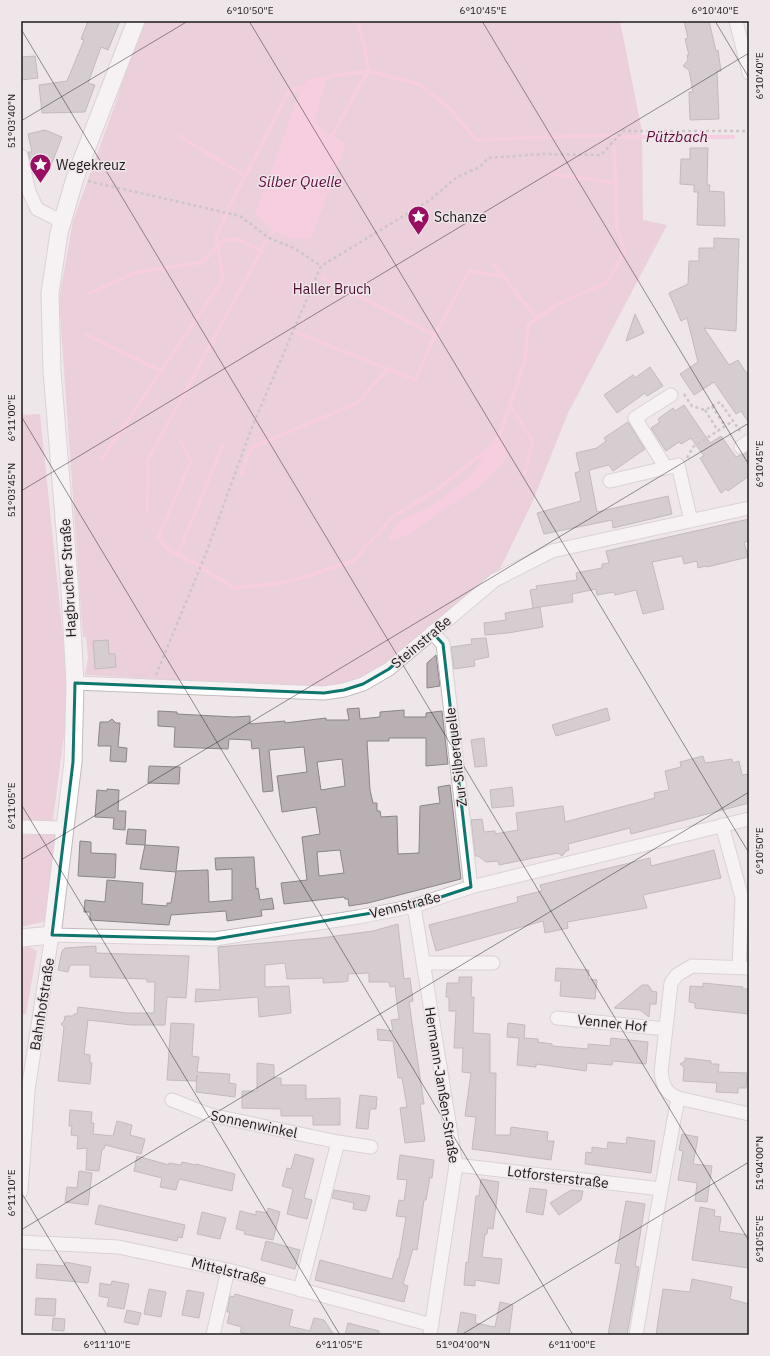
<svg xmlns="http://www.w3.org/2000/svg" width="770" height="1356" font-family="'IBM Plex Sans',sans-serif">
<rect width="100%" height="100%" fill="#eee6e9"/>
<path fill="#e7b3c9" d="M142,21H620L642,131L643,220L667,225L568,413L532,503L500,569L384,670L342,690L85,675L88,658L86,637H83L59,300L73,221L117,99Z
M40,414L63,637L66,689L65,728L53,820L50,823L21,822V415Z
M21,835H55L50,920L21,927Z
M29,947L37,951L26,1014L21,1015V948Z"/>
<path fill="#feb1d3" d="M319,77H327L315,121L322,130L346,144L311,239C284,240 274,231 255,214L302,86L308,79Z
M497,436L505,440V460L476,489L437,514L409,535L391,541L390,540L389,536L398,522L434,504L472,475L489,446Z"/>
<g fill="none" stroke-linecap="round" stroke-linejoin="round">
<path stroke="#feb1d3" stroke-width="4" d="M321,80L333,76L368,71L419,84L450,109L476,140L606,135L615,137
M179,136L245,176
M621,137H733
M330,139L368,71L365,47L357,21
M552,174L616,183
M229,207L289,91L305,86
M271,234L276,226
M494,265L537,319
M323,278L435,335L469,271L504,277
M90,293L134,273L203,262L224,240L237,239L262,251
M298,333L415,380L435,335
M87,335L161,371
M509,404L533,441L525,473
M498,441L525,360L528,325L556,305L606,283L625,252L617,228L614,146
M101,460L223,279L216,238L227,212
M241,474L251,448L357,403L388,369
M147,512L148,460L267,240
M178,554L168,550L158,537L191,462L181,441
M187,560L178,554L223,445
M191,561L234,588L273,584L298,579L353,561L394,516L435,491L488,449"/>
</g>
<path fill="#b8b0b3" stroke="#8c8588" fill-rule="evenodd" d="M88,21H120L108,50L101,47L88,83L95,85L85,112L42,113L39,85L67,81L84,40L81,39Z
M684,21H709L716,51L718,50L721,71H717L719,119L690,120L689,92H693L689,70L683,66L688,60L687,55H689L685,39L688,38Z
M35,56L38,78L21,80V57Z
M45,130L62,137L50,168L32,167L28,152H32L28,134Z
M690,148H708L707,185H710L709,191L724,192L725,226L697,225L698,192H694V185L680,184L681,159H690Z
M714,238L739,239L736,331L704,328L729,365L738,360L749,377V423L741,411L736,414L714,382L694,395L680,374L698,362L687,318L681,321L669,293L688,284L689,261H699V248H714Z
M635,314L644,333L626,341Z
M650,367L663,386L647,396L645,393L617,413L604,395L633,375L635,378Z
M684,405L710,443L721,436L736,457L749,451V476L728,491L726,489L721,493L700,458L704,456L691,438L681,444L679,442L666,451L651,428L660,422L658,419L673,408L675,411Z
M628,422L645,449L613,471L609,465L589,470L597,512L668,496L672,514L613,528L612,520L544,534L537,513L581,501L575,473L580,471L576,453L597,448L606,441L604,438Z
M749,519V541L744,542L748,557L707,567L706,566L698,568L697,561L684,564L682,556L652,562L664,609L643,614L636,590L615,595L614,592L597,595L596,589L572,594L573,602L533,608L530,590L537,589L536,586L577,580L576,573L602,568V564L609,563L606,551Z
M540,607L543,627L508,633L485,635L484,623L506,620L505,613Z
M486,638L489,657L474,660L475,666L454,669L451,647L472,644L471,639Z
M108,640L109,654H115L116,667L95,669L93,641Z
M436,655L440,686L427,688V663Z
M359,708L360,719L380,717V712L404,710V717H426V713L442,711L448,764L426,766V738H389V741H367L370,790L373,803H377V811H380L381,817L397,816L398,854L419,853L420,806L440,803L438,787L450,785L461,879L368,903L349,906L348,899H345L344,897L284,904L281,883L307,880L302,837L320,834L316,807L282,812L277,776L307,772L304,747L269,750L273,791L263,792L259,748L252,749L251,740L229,739L228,749L174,747L175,727L158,726V711L177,712V714L234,717L250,716V724L285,721V723L326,718V720H349L347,709ZM342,759L345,786L321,790L317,762ZM340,850L344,873L319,876L317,852Z
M607,708L610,720L556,736L552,725Z
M112,719L116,723H120L118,747L127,748L126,762L110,761L111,746H98L100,722H108Z
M484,738L487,766L475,767L471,740Z
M703,756L705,763L732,759L733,763L739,761L742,775L749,774V803L631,834L630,828L568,844L569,850L566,851L562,856L558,853L499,865L498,861L486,862L478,856H475L471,820L482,819L484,832L495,831V834L518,830L516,813L563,806L565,822L655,798L654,793L669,790L665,771L681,767L680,762Z
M149,766L180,767L179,784L148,783Z
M512,787L514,806L492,808L490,790Z
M107,789L119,790L118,811H126L125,830L113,829L114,818L95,817L97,790L107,791Z
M128,829L146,830L145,845L126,844Z
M80,841L91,842V853L116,854L115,878L78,876Z
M145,845L179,847L176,871L208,870L209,902L232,900V869L216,870L215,858L254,857L256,889L258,888L260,900L272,898L274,909L261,910L262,916L227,921L226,911L171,915L169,925L90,920V912H84L85,900L105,902L107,880L143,883L142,904L167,906V903H171L176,872L140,869Z
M714,850L721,878L643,895L647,908L567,922L568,928L545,933L543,921L436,951L429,925L518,902L517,897L542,891L540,885L650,858L651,866Z
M398,924L404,979L410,978L413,1001L409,1002L424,1104H420L425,1141L405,1143L400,1108L407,1107L402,1078H398L393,1041L378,1040L377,1029L393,1031L391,1020L399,1019L395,986L390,987L389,982H369V973L348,974V981L343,982L323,983V978L287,979L285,963L265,965V987L289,986L291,1013L259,1017L258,997L195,1002L196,989L220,990L218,947L321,938L373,931Z
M96,946V953L189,956L186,998L167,997L165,1025H132L88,1020L84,1054L90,1055V1063H92L90,1084L58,1081L64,1027L61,1024L64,1021L65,1016H73L74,1014H77L78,1007L127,1013H154L155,982H147V979L90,977V965H70L68,972L58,970L62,951L65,948Z
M556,968L589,970L588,979L597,980L595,999L560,996L561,981H555Z
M459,977H472L471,997H474L473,1033L490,1034V1073H496L495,1135H510L511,1127L548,1132L547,1141H554L551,1160L472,1149L476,1117L465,1116L471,1073L462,1072L463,1048H454L456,1011H449V997H446L447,983H459Z
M703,983L743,987L742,989H749V1014L695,1008V1003L689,1002L690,986L703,987Z
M642,985H648L651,989V991L657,992L656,1004H650L649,1017L640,1010L614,1008Z
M171,1023L194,1024L192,1056L199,1057L197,1072L230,1074L229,1083L236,1084L235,1097L196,1092L197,1075L196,1081L167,1080Z
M508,1023L525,1025L524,1038L538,1039V1042L552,1044V1046L588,1049V1044L610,1046L611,1038L648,1042L646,1064L613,1061L612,1065L587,1063L586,1071L536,1064V1067L517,1065L519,1038L507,1037Z
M685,1058L711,1061V1064H719L718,1072L747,1073L746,1088H738V1093L716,1092L717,1083L683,1081L684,1067L680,1064L685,1061Z
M257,1063L274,1065V1078H281V1085H306V1099L340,1098V1125H313V1116H281V1109L242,1108V1091H257Z
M360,1095L377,1097L376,1109H370L368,1129L356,1128Z
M70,1110L92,1112L91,1123H94L93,1134L113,1136L117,1121L132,1125L130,1135L145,1139L141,1154L105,1145L104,1149H102L99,1171L86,1170L87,1148L77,1149L78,1136L71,1135L72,1126H69Z
M682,1134L698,1137L693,1164L712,1166L707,1202L695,1201L697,1183L678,1180L683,1151L679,1150Z
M627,1137L655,1141L651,1173L585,1164L586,1152L592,1153V1147L607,1149L608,1142L626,1144Z
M295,1154L314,1159L304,1198L312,1200L307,1219L287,1214L293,1189L282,1186L287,1168L291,1169Z
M400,1155L434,1160L432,1178L430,1177L426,1200H424L417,1250L413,1249L403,1284L408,1286L404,1302L315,1280L320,1260L392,1279L398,1258L399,1259L406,1217L396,1216L399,1200L404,1201L407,1180L397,1179Z
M137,1156L169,1165V1163L181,1165L182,1162L196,1165V1164L235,1174L232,1191L179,1179L176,1190L160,1187L162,1178L134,1171Z
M79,1171L92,1173L88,1205L65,1202L67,1187L77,1188Z
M481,1179L499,1182L493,1229L488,1228L487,1234H485L482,1257L502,1259L499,1284L475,1280V1286L464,1285L466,1262L468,1263L476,1196H479Z
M530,1188L547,1190L543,1215L526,1212Z
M334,1190L370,1196L366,1211L353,1209L354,1203L332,1198Z
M571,1190L583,1191L581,1200L559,1215L550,1203Z
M626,1201L645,1204L635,1266L639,1267L627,1335H608L621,1264L615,1263Z
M99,1205L185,1225L182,1238L178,1237L177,1241L95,1224Z
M700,1207L715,1210L714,1216L721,1217L719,1231L749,1235V1268L692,1260Z
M268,1208L280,1212L273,1240L244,1234L245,1231L236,1229L240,1211L256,1215V1211L267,1213Z
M202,1212L226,1218L220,1239L197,1234Z
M266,1241L300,1250L295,1269L261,1260Z
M65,1262L91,1267L88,1283L36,1278L37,1264L64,1266Z
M692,1279L732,1287L730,1299L749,1304V1335H656L663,1289L690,1292Z
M112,1281L129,1284L124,1309L107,1306L109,1298L99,1296L100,1283L111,1285Z
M149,1289L166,1292L161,1317L144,1314Z
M187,1290L204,1293L199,1318L182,1315Z
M235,1294L293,1310L289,1326L310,1331L314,1318L324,1320L334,1335H253L240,1332L242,1327L227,1323L230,1312H227L230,1296L234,1297Z
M36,1298L56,1299L55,1316L35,1315Z
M500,1302L513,1305L509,1335H457L461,1312L476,1315L475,1323L495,1327Z
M127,1310L141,1313L138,1325L124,1322Z
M53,1318L65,1319L64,1331L52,1330Z
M348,1323L379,1331V1335H345Z"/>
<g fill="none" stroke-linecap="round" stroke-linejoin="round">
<defs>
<path id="minor" d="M736,21L749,73
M21,156L29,192L37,209L63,222
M741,447L749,441
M666,468L635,418L671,395
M610,481L678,465L691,521
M432,632L443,644L471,887
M75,683L324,693L344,690L363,684L389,669L495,580L552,551L749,508
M722,825L742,898L739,967
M21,827L65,828
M414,906L456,1165L430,1335
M423,963H493
M749,968L692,966L677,975L671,983L661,1072C663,1086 665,1092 678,1098L749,1114
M557,1018L666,1029
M172,1100L210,1115L338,1142L371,1147
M456,1165L661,1189
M21,1191L28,1090L52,935L215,939L358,917L414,906L471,887L749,819
M21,1242L118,1247L228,1270L432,1325
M300,1290L338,1142
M213,1335L228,1270
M636,1335L657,1212L678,1098"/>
<path id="major" d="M21,938L52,935L73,762L75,683L70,591L52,371L50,293L59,233L75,178L136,21"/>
</defs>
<use href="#minor" stroke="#c2babd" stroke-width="15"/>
<use href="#major" stroke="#c2babd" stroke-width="19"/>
<path stroke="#a49ea0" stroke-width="2.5" stroke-dasharray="3 3" stroke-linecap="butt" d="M88,181L240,216L269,238L294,248L321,266
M684,394L692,406L705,410L720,402L740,431
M712,406L725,426
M705,410L718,431
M687,458L693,447L733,421
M156,675L205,556L252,427L321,266L430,200L457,177L480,167L488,158L542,154L601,155L623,131H749"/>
<use href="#minor" stroke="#fff" stroke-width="13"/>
<use href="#major" stroke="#fff" stroke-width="17"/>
</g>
<path d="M0 0H770V1356H0ZM432,632L443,644L471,887L414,906L215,939L52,935L73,762L75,683L324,693L344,690L363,684L389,669Z" fill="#eee6e9" fill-opacity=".55" fill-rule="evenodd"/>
<path fill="none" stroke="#0f766e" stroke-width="3" stroke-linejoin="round" d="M432,632L443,644L471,887L414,906L215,939L52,935L73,762L75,683L324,693L344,690L363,684L389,669Z"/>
<path fill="none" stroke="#1c191a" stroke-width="1" stroke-opacity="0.45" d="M249,21L749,853M482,21L749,465M715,21L749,78M21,29L749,1241M21,121L188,21M21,416L573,1335M21,491L749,53M21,804L340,1335M21,860L749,423M21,1192L107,1335M21,1230L749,792M461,1335L749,1162"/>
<defs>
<symbol id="sight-pin" viewBox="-11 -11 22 30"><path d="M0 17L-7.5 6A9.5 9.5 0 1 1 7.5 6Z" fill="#980e62" stroke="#eee6e9"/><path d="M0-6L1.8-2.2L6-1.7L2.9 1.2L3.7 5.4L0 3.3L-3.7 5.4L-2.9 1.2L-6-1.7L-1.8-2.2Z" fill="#fff"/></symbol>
</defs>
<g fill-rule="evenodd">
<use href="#sight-pin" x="28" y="152" width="25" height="34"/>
<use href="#sight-pin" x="406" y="204" width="25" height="34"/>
</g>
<g text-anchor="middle" stroke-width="3" stroke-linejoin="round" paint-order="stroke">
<g font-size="14" fill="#1c191a" stroke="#eee6e9" text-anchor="start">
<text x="56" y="170">Wegekreuz</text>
<text x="434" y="222">Schanze</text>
</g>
<g font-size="14" fill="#4b0a2f" stroke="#eee6e9">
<text x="332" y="294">Haller Bruch</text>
</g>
<g font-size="14" fill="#1c191a" stroke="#eee6e9">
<text transform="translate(68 578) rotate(-93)" y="5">Hagbrucher Straße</text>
<text transform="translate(421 642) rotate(-40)" y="5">Steinstraße</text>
<text transform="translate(456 757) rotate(-97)" y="5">Zur Silberquelle</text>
<text transform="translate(405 905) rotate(-14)" y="5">Vennstraße</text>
<text transform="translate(42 1004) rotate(-81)" y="5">Bahnhofstraße</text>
<text transform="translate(612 1023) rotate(6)" y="5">Venner Hof</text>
<text transform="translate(442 1085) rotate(81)" y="5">Hermann-Janßen-Straße</text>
<text transform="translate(254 1124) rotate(12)" y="5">Sonnenwinkel</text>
<text transform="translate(558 1177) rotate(7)" y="5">Lotforsterstraße</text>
<text transform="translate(229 1271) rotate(14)" y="5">Mittelstraße</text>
</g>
<g font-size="15" font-style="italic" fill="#62093e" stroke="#eee6e9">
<text x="677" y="142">Pützbach</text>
<text x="300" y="187">Silber Quelle</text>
</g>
</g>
<rect width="770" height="1356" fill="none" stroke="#eee6e9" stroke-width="44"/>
<rect x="22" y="22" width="726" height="1312" fill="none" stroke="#1c191a" stroke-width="1.5"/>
<g font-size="10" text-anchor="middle" fill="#1c191a">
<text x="250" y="14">6°10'50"E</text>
<text x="483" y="14">6°10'45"E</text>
<text x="715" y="14">6°10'40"E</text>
<text transform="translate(759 76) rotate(-90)" y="4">6°10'40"E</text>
<text transform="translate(11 121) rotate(-90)" y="4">51°03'40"N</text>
<text transform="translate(11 418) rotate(-90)" y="4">6°11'00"E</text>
<text transform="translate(759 464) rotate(-90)" y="4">6°10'45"E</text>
<text transform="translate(11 490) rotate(-90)" y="4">51°03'45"N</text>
<text transform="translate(11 806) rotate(-90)" y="4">6°11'05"E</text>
<text transform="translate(759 851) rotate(-90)" y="4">6°10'50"E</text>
<text transform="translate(759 1163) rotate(-90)" y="4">51°04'00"N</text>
<text transform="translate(11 1193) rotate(-90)" y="4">6°11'10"E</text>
<text transform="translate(759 1239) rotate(-90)" y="4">6°10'55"E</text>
<text x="107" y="1348">6°11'10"E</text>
<text x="339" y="1348">6°11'05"E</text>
<text x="463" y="1348">51°04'00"N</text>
<text x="572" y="1348">6°11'00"E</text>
</g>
</svg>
